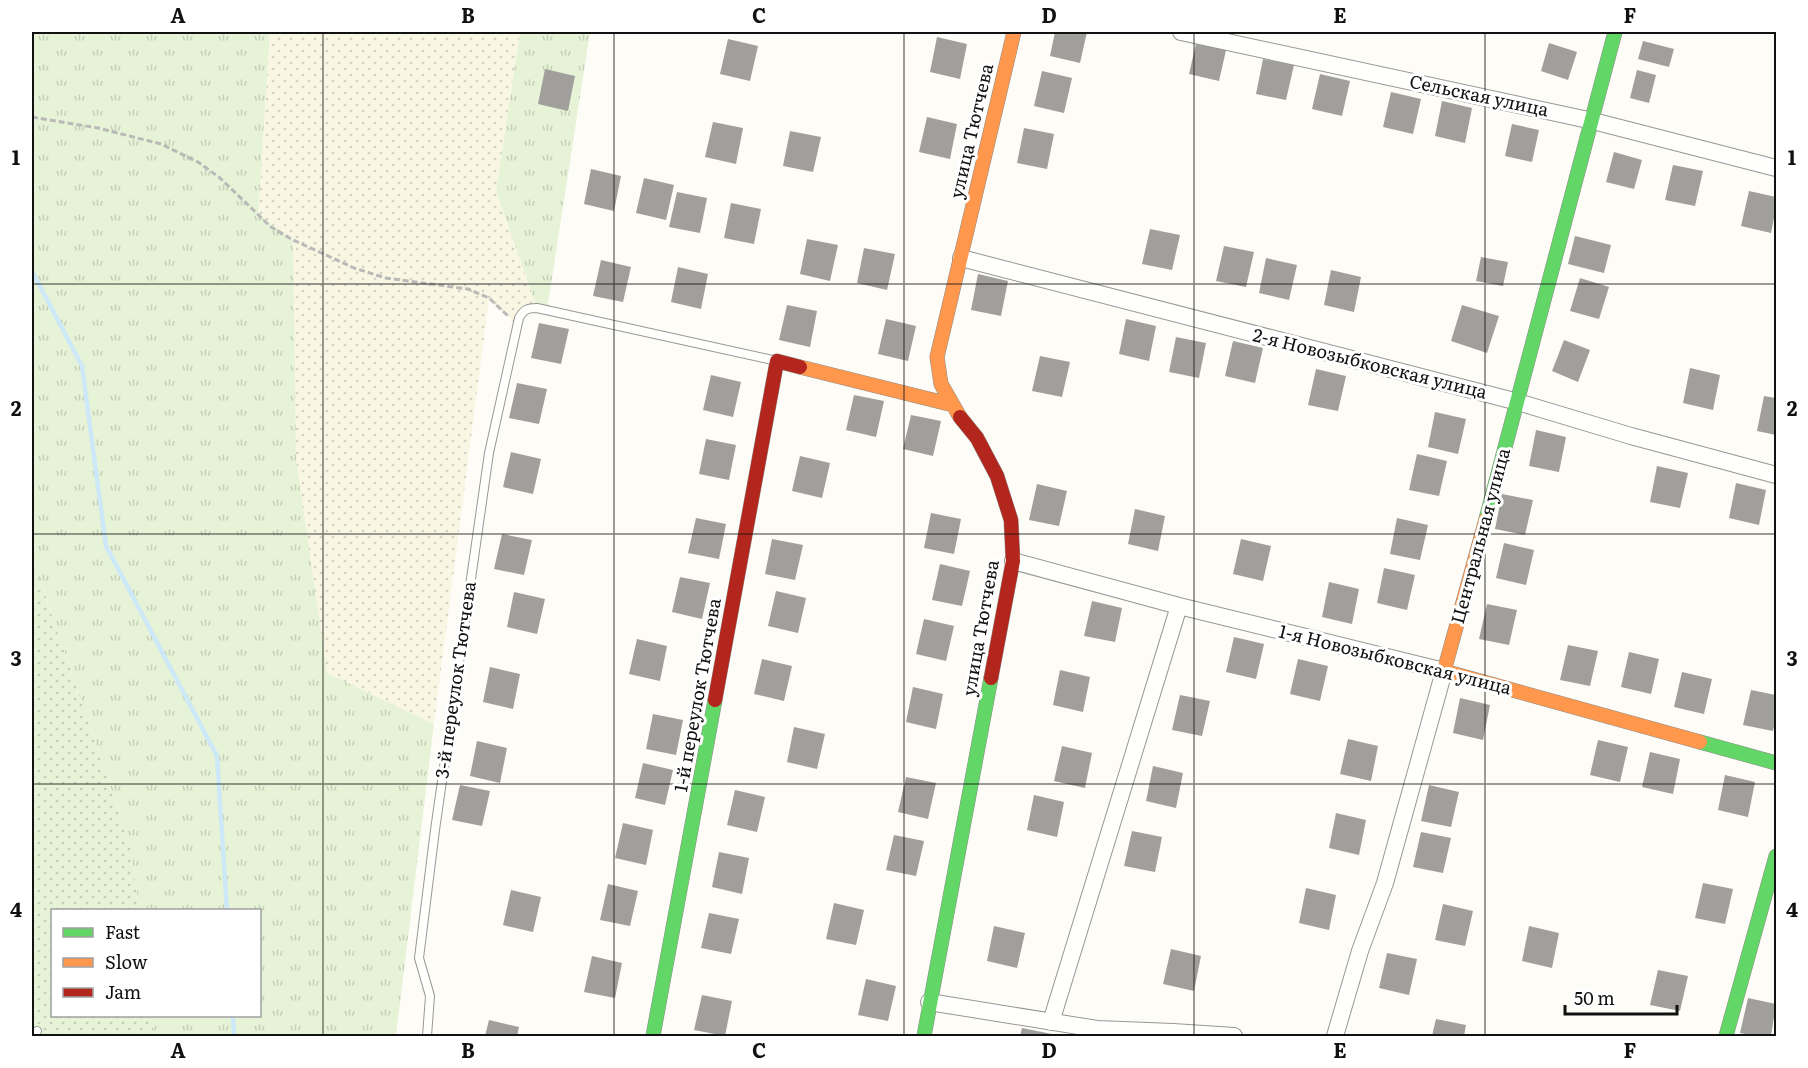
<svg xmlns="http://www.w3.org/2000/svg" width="1808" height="1068" font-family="Literata,serif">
<defs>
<pattern id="farmland-dots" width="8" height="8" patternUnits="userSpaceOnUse" patternTransform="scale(1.5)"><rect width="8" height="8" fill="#f9f7e4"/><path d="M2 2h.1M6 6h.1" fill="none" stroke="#d4d3c3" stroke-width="1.8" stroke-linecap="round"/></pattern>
<pattern id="grass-tufts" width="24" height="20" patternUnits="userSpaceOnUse" patternTransform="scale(1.5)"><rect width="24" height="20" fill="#e7f3d7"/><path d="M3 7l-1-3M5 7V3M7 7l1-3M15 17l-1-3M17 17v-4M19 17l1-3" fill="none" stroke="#c5cfb8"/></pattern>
<pattern id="park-dots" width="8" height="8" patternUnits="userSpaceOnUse" patternTransform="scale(1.5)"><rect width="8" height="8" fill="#e7f3d7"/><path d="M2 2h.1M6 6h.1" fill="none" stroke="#c5cfb8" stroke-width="1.8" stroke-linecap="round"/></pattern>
</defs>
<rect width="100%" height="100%" fill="#fdfcf7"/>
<path fill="url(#farmland-dots)" d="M270,32H520L496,191L537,308H529L517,325L489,299L434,724L327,673L258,215Z"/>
<path fill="url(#grass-tufts)" d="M32,32H270L258,215L293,240L296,459L327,673L434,724L396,1036H154L152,1016H260V910H139L130,844L32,557Z
M520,32H590L547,310L537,308L496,191Z"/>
<path fill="url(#park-dots)" d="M32,557L130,844L139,910H52V1016H152L154,1036H32Z"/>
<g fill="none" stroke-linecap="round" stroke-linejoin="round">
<path stroke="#cde8f7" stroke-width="4.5" d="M32,271L82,366L106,546L217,756L227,910
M233,1016L234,1036"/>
</g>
<path fill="#a19f9c" d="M1055,32H1087L1080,63L1050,56Z
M937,37L967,44L960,79L930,72Z
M728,39L758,46L750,81L720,74Z
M1197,39L1227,46L1219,81L1189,74Z
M1643,41L1674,49L1669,67L1638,59Z
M1549,43L1577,52L1568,80L1541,71Z
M1263,59L1294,65L1286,100L1256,94Z
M545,69L575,76L568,111L538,104Z
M1637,70L1656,75L1649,103L1630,98Z
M1042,71L1072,78L1064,113L1034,106Z
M1320,74L1350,81L1342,116L1312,109Z
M1391,92L1421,99L1413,134L1383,127Z
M1442,101L1472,108L1465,143L1435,136Z
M927,117L957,124L950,159L919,152Z
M713,122L743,128L736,164L705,157Z
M1512,124L1539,130L1532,162L1505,156Z
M1024,128L1054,134L1047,169L1017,163Z
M790,131L821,137L813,172L783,166Z
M1614,152L1642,160L1634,189L1606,182Z
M1673,165L1703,171L1695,206L1665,200Z
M591,169L621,176L614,211L584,204Z
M644,178L674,185L666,220L636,213Z
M1749,191L1776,197V208L1771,233L1741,226Z
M677,192L707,198L700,233L669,227Z
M731,203L761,209L754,244L724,238Z
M1150,229L1180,235L1172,270L1142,264Z
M1575,236L1611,245L1604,273L1568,264Z
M807,239L838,245L830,281L800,274Z
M1224,246L1254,252L1246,287L1216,281Z
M864,248L895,254L887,290L857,283Z
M1481,257L1508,262L1503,286L1476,281Z
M1266,258L1297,265L1289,300L1259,293Z
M601,260L631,267L623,302L593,296Z
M678,267L708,274L701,309L671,302Z
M1331,270L1361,277L1354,312L1324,305Z
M978,274L1008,281L1001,316L971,310Z
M1580,278L1609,287L1599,319L1570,311Z
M787,305L817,311L810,347L779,340Z
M1462,305L1499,316L1487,353L1451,341Z
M886,319L916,326L908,361L878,354Z
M1126,319L1156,326L1149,361L1119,354Z
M539,323L569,329L561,364L531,358Z
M1176,337L1206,343L1199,378L1169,372Z
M1564,340L1590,350L1578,382L1552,371Z
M1233,341L1263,348L1255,383L1225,376Z
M1040,356L1070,362L1062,397L1032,391Z
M1690,368L1720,375L1713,410L1683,403Z
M1316,369L1346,376L1338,411L1308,405Z
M711,375L741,382L733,417L703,410Z
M517,383L547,389L539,424L509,418Z
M854,395L884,401L876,437L846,430Z
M1764,396L1776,398V435L1757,431Z
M1435,412L1466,419L1458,454L1428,447Z
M911,415L941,421L933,456L903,449Z
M1536,430L1566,437L1559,472L1529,466Z
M706,439L736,445L729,480L699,474Z
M511,452L541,459L533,494L503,487Z
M1417,454L1447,461L1439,496L1409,490Z
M800,456L830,463L822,498L792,491Z
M1657,466L1688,473L1680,508L1650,502Z
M1736,483L1766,490L1759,525L1729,518Z
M1037,484L1067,491L1059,526L1029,520Z
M1502,494L1533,500L1525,535L1495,529Z
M1135,509L1165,516L1158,551L1128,544Z
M931,513L961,519L954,554L924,548Z
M696,518L726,524L719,559L688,553Z
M1397,518L1428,525L1420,560L1390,554Z
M502,534L532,540L524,575L494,569Z
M772,539L803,545L795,580L765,574Z
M1241,539L1271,546L1263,581L1233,574Z
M1504,543L1534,550L1526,585L1496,578Z
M940,564L970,571L962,606L932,600Z
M1384,568L1415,575L1407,610L1377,603Z
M680,577L710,583L702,619L672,612Z
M1329,582L1359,589L1352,624L1322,617Z
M776,591L806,598L798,633L768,626Z
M514,592L545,599L537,634L507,627Z
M1092,601L1122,608L1115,642L1084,636Z
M1487,604L1517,610L1509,645L1479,639Z
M924,619L954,626L946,661L916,654Z
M1234,637L1264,644L1256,679L1226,672Z
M637,639L667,646L660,681L629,674Z
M1568,645L1598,651L1590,686L1560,680Z
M1629,652L1659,659L1651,694L1621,687Z
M762,659L792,666L784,701L754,694Z
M1298,659L1328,666L1320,701L1290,694Z
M490,667L520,674L513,709L483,702Z
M1060,670L1090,677L1083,712L1053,705Z
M1682,672L1712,679L1704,714L1674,707Z
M913,687L943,694L936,729L906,722Z
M1751,690L1776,695V717L1773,731L1743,725Z
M1180,695L1210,701L1202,736L1172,730Z
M1460,698L1490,705L1483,740L1453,733Z
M653,714L683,720L676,755L646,749Z
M794,727L825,734L817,769L787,762Z
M1348,739L1378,746L1371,781L1340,774Z
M1598,740L1628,747L1620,782L1590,775Z
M477,741L507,748L500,783L470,776Z
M1062,746L1092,753L1085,788L1054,781Z
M1650,752L1680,759L1673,794L1642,787Z
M643,763L673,770L665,805L635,798Z
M1153,766L1183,773L1176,808L1146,801Z
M1725,775L1755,782L1748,817L1718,810Z
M906,777L936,783L928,819L898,812Z
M460,785L490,791L482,826L452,820Z
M1429,785L1459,792L1451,827L1421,821Z
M735,790L765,797L757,832L727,825Z
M1034,795L1064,802L1057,837L1027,830Z
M1336,813L1366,820L1359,855L1329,848Z
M623,823L653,830L646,865L615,858Z
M1132,831L1162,837L1155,872L1124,866Z
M1421,832L1451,838L1443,873L1413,867Z
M894,835L924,841L916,876L886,870Z
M719,852L749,858L742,894L712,887Z
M1703,883L1733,889L1725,924L1695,918Z
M608,884L638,891L630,926L600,920Z
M1306,888L1336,895L1329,930L1299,923Z
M511,890L541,897L533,932L503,925Z
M834,903L864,910L856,945L826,939Z
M1443,904L1473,911L1465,946L1435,940Z
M709,913L739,919L731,954L701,948Z
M994,926L1025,933L1017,968L987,961Z
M1529,926L1559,933L1552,968L1522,961Z
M1171,949L1201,956L1194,991L1163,984Z
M1387,953L1417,959L1409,995L1379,988Z
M592,956L622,963L615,998L584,992Z
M1658,970L1688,976L1680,1011L1650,1005Z
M866,979L896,986L888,1021L858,1015Z
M702,995L732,1001L725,1036L694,1030Z
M1748,998L1776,1004L1771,1036H1755L1740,1033Z
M1436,1019L1466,1025L1464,1036H1432Z
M489,1020L519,1027L517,1036H485Z
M1022,1028L1052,1034V1036H1020Z"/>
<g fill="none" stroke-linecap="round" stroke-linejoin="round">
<defs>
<path id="lane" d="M32,1034L37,1031
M427,1036L430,996L419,958L435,830L489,453L519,318C524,309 528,308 537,308L777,361"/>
<path id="street" d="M1181,32L1593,121L1776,168
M961,258L1518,402L1631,436L1776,475
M1013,561L1179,606L1444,671L1385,883L1360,951L1335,1036
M929,1002L1097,1029L1173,1032L1234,1036
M1051,1022L1179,606"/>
<path id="fast" d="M1486,519L1615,32
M1700,742L1776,763
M653,1036L715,700
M924,1036L991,678
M1726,1036L1776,856"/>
<path id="slow" d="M800,367L953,405
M960,417L941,384L937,357L1014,32
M1486,519L1444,671L1700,742"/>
<path id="jam" d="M960,417L977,438L997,476L1011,520L1013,561L991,678
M715,700L777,361L800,367"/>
</defs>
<use href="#lane" stroke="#979795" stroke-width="10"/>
<use href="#street" stroke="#979795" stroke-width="18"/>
<use href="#fast" stroke="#8e8d8b" stroke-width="15"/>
<use href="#slow" stroke="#8e8d8b" stroke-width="15"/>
<use href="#jam" stroke="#8e8d8b" stroke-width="15"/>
<path stroke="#b9b9b8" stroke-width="3" stroke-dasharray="6 3" stroke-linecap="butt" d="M32,117L98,128L161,144L198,162L220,178L271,227L293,240L354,268L386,278L468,289L489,298L508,316"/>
<use href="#lane" stroke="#fffffe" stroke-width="8"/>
<use href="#street" stroke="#fffffe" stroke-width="16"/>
<use href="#fast" stroke="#63d668" stroke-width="14"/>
<use href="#slow" stroke="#ff974d" stroke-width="14"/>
<use href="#jam" stroke="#b3261e" stroke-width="14"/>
</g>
<path fill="none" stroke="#111" stroke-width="1.5" stroke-opacity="0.55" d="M323,32V1036M614,32V1036M904,32V1036M1194,32V1036M1485,32V1036M32,284H1776M32,534H1776M32,784H1776"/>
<g text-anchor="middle" stroke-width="6" stroke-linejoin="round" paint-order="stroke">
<g font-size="18" fill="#111" stroke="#fff">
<text transform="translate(1479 96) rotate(12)" y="6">Сельская улица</text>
<text transform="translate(972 131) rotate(-77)" y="6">улица Тютчева</text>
<text transform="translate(1370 364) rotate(14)" y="6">2-я Новозыбковская улица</text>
<text transform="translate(1481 536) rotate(-75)" y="6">Центральная улица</text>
<text transform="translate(981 628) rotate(-80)" y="6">улица Тютчева</text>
<text transform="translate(1395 660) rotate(14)" y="6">1-я Новозыбковская улица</text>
<text transform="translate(456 680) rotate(-82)" y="6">3-й переулок Тютчева</text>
<text transform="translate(698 695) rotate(-80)" y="6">1-й переулок Тютчева</text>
</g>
</g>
<rect width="1808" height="1068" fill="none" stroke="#ffffff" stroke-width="66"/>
<rect x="51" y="909" width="210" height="108" fill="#ffffff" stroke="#a0a0a0" stroke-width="1.5"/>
<rect x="63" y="928" width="30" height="9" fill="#63d668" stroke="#a0a0a0" stroke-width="1.5"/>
<text x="105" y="939" font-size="18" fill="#111111">Fast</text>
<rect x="63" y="958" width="30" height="9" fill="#ff974d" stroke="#a0a0a0" stroke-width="1.5"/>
<text x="105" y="969" font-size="18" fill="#111111">Slow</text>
<rect x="63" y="988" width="30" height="9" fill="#b3261e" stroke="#a0a0a0" stroke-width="1.5"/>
<text x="105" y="999" font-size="18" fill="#111111">Jam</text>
<path d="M1565 1005v9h112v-9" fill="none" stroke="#111111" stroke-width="3"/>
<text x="1574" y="1005" font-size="18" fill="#111111" stroke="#ffffff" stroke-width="4.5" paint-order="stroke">50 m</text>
<rect x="33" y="33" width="1742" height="1002" fill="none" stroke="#111" stroke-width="2"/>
<g font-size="20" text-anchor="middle" font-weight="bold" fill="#111">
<text x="178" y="23">A</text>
<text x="468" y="23">B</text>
<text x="759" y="23">C</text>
<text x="1049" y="23">D</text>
<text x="1340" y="23">E</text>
<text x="1630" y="23">F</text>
<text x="16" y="165">1</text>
<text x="1792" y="165">1</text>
<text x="16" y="416">2</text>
<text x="1792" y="416">2</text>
<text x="16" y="666">3</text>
<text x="1792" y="666">3</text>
<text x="16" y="917">4</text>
<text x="1792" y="917">4</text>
<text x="178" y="1058">A</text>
<text x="468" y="1058">B</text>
<text x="759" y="1058">C</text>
<text x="1049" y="1058">D</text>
<text x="1340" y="1058">E</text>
<text x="1630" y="1058">F</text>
</g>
</svg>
